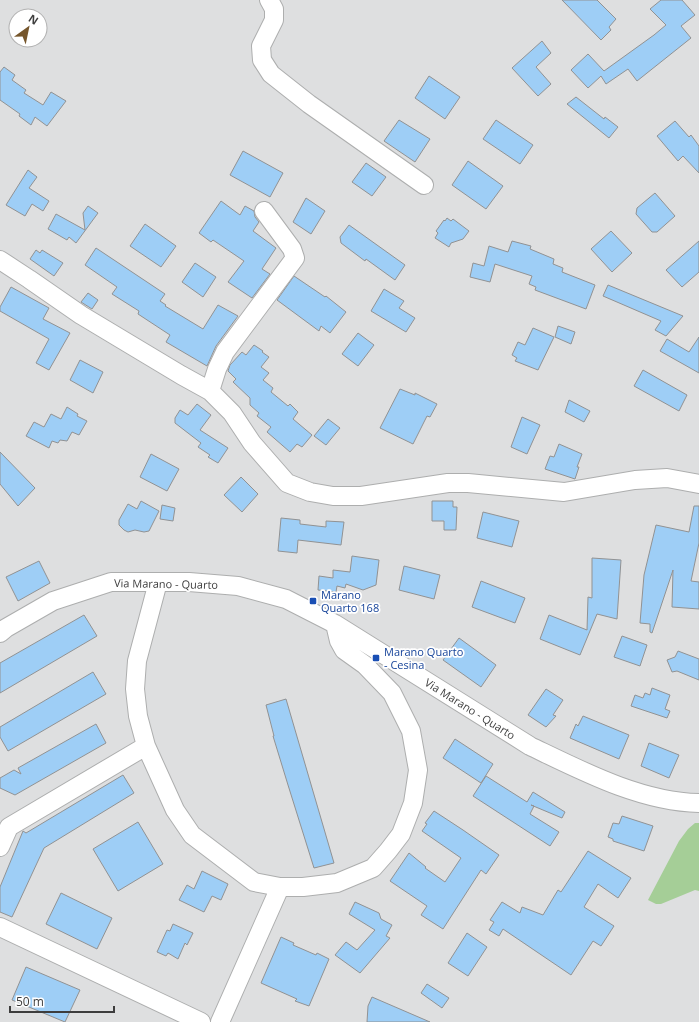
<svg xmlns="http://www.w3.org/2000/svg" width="699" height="1022" font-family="'Open Sans',sans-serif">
<rect width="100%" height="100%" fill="#dedfe0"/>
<path fill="#a5ce97" d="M695,823H699V891L695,890L661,904H656L648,900L679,841L688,829Z"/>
<path fill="#9ecef6" stroke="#919293" d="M562,0H597L616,19L609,27L611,30L601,40Z
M661,0H682L695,15L681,26L691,38L637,81L628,69L606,84L601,76L588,88L571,70L588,54L604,71L654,35L666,25L650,9Z
M542,41L551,53L536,67L551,84L538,96L512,68Z
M4,67L15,75L12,80L26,90L24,93L43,105L51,92L66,101L47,126L35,117L31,125L19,116L20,114L0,100V72Z
M429,76L460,97L445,119L415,98Z
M576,97L604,119L605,117L618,127L609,138L567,104Z
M399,120L430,139L415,162L384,141Z
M496,120L533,145L520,164L483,139Z
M675,121L689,137L691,135L699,146V173L683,156L678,161L657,136Z
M243,151L283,173L270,197L230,175Z
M468,161L503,186L486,209L452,185Z
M366,163L386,177L372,196L352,182Z
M28,170L37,177L29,188L49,201L43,211L32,204L25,216L6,205Z
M655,193L675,216L657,232H652L636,214L637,208Z
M306,198L325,211L311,234L293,222Z
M221,201L240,215L245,206L254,211L255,217L259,222L253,231L276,248L262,269L270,274L252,298L228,282L244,261L213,240L211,242L199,233Z
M88,206L98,213L76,243L69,237L67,240L48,229L56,214L85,230L83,213Z
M447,218L451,221L453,219L469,231L463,239L451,243L449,247L435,238L438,233L436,231L444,220L445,221Z
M145,224L176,246L161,267L130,246Z
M349,225L405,265L395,280L366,259L365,261L341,243L340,237Z
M611,231L632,253L612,272L591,249Z
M512,241L531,246L530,249L554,259L553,264L563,268L562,272L595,285L586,309L535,290L536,287L529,284L532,276L495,264L490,282L470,277L473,263L484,266L489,246L508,252Z
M699,241V272L682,287L666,270Z
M96,248L165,294L160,301L166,305L165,306L203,329L218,305L238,316L216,346L207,366L166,342L170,335L138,314L139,311L112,294L117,287L85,265Z
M36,250L40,253L42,250L63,263L54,276L30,259Z
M195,263L216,277L203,297L182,282Z
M294,276L325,297L326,296L346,312L330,333L321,326L319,331L277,300Z
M608,285L683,316L666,336L655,330L661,321L603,296Z
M11,287L49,308L43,319L70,333L49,370L36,363L49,339L0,311V307Z
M384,289L404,301L399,308L415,318L406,332L371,311Z
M88,293L98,300L92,309L81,302Z
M558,326L575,332L571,344L555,337Z
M533,328L554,337L538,370L515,361L517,358L512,355L518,342L525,345Z
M358,333L374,345L358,366L342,354Z
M699,337V373L660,351L667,339L689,352Z
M254,345L263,351L262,352L269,357L261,367L269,373L263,380L273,388L271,392L288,406L290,404L298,412L293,419L312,435L302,447L297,444L290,452L267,432L271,427L257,416L259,413L250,405V398L233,382L236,379L228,371L230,365L242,352L246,355Z
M80,360L103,372L93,393L70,380Z
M643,370L687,395L679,411L634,386Z
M400,389L415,395V393L437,404L430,417L427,416L413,444L380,428Z
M569,400L590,411L584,422L565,412Z
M197,404L211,415L200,430L228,448L218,463L208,457L210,455L198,447L201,443L175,423V418L180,410L188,415Z
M67,407L78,414L77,416L87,421L79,435L72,432L67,441L60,440L58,443L52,441L49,448L26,436L34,422L44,427L51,414L61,419Z
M522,417L540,425L527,454L511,447Z
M328,419L340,428L326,445L314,436Z
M559,444L582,454L577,467H579L575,479L545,469L550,456L554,457Z
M0,452L35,488L18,506L0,484Z
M151,454L179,469L167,491L140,477Z
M241,477L258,494L242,512L224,495Z
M141,501L159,511L149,531L144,532L135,530L128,532L124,530L119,525V520L128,504L137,509Z
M432,501H453V507H457L456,530H444V521H432Z
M162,505L175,508L173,521L160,519Z
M694,506H699V543L691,581L699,582V609L672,607L673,570L652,633L650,632V624L640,623L644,575L656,525L689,532Z
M483,512L519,521L512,547L477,538Z
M281,518L300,520V524L326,527V521L344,522L341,545L298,540L297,553L278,551Z
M352,556L379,560L376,585L363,590L346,584L345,588L337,586L336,592L318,590L319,576L333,578V570L350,572Z
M592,558L621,560L617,619L597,614L580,655L540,639L549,615L587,630L588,597L592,598Z
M39,561L50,583L18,601L6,577Z
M404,566L440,575L434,599L399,590Z
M481,581L525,598L515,623L472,607Z
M84,615L97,636L0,693V663Z
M622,636L647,645L640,666L614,657Z
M459,638L496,665L481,687L443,660Z
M678,651L699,659V680L677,671L672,672L667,660L675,657Z
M93,672L106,694L8,751L0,737V727Z
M652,688L670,695L665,709L670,711L667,718L631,706L635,695L643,698L645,693L650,695Z
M546,689L563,700L553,715L556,716L546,727L528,715Z
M286,699L334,863L314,868L288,785L273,736H274L266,705Z
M583,716L629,735L619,759L570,738L576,724L578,726Z
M96,724L106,743L15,795L0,788V778L14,770L21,774L18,768Z
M455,739L493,764L481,783L443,758Z
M649,743L679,755L669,778L641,766Z
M123,775L134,793L44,848L12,917L0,912V887L23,831L26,833Z
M486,776L527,802L533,792L565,812L562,818L531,805L534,806L530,814L559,832L550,846L473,796Z
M434,811L463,830L499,855L486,874L481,870L443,929L421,915L427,906L390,881L409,853L426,867L425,868L445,882L461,858L422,831L427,824L425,823Z
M622,816L653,826L644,851L613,841V839L608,837L613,823L619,824Z
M138,822L163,864L118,891L93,849Z
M588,851L631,878L618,898L598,884L584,907L614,926L601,946L593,941L571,975L503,929L499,936L489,930L494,922L490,920L502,902L520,913L522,907L543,915L558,890L561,892Z
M202,871L228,884L221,900L212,896L204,912L179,900L187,885L194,889Z
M61,893L112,918L97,949L46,924Z
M355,902L379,913L381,919L392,925L386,936L390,938L360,973L335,955L346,942L357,950L375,930L349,914Z
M173,924L193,933L187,945L185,943L178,959L168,953L166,956L157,952L167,930L170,931Z
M467,933L487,947L468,976L448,963Z
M281,937L294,943L293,945L316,955L317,953L329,959L309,1006L295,1001L297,999L261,983Z
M26,967L80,990L65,1022L12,1000Z
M427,984L449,998L442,1008L421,993Z
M372,997L430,1022H367L368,1006Z"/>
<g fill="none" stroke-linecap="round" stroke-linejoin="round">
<defs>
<path id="minor" d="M269,0L274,9V20L261,46L262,60L271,74L309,104L424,185
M0,260L29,279L81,315L181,375L210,391L232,413L252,443L287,483L310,492L333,496H361L448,483H468L564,492L635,480L667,478L699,484
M210,391L217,369L225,352L295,258L292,249L264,211
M158,582L137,661L135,689L138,716L146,746L175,810L192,835L254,882L280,887H303L337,883L373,868L388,851L401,834L413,803L418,770L411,731L392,693L365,665L344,650L339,641L335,624
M0,633L6,628L53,601L111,582H189L238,586L286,599L335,624L530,746C582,771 641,802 699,803
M0,847L9,827L146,746
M0,927L201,1022
M220,1022L280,887"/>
</defs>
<use href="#minor" stroke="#adaeae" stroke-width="20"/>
<use href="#minor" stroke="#fff" stroke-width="18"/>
</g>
<g fill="#1a4fb4" stroke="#fff" stroke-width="1.5">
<rect x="309" y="597" width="8" height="8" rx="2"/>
<rect x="372" y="654" width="8" height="8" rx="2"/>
</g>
<g text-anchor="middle" stroke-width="3.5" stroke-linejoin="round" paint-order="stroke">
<g font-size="11" fill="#3d3d3d" stroke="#fff">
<text transform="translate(166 584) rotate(1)" y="4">Via Marano - Quarto</text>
<text transform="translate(470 709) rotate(32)" y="4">Via Marano - Quarto</text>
</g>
<g font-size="11" fill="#164399" stroke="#fff" text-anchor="start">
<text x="321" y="599">Marano<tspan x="321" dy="13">Quarto 168</tspan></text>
<text x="384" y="656">Marano Quarto<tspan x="384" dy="13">- Cesina</tspan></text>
</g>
</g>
<g transform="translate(28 28) rotate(33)"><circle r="19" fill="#ffffff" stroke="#b1b1b1"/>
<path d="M0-3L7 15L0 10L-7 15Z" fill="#76562c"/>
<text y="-6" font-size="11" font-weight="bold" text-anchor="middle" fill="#3d3d3d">N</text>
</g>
<path d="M10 1006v6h104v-6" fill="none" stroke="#3d3d3d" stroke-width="2"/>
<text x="16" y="1006" font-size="12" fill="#3d3d3d" stroke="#ffffff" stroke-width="3" paint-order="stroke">50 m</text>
</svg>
